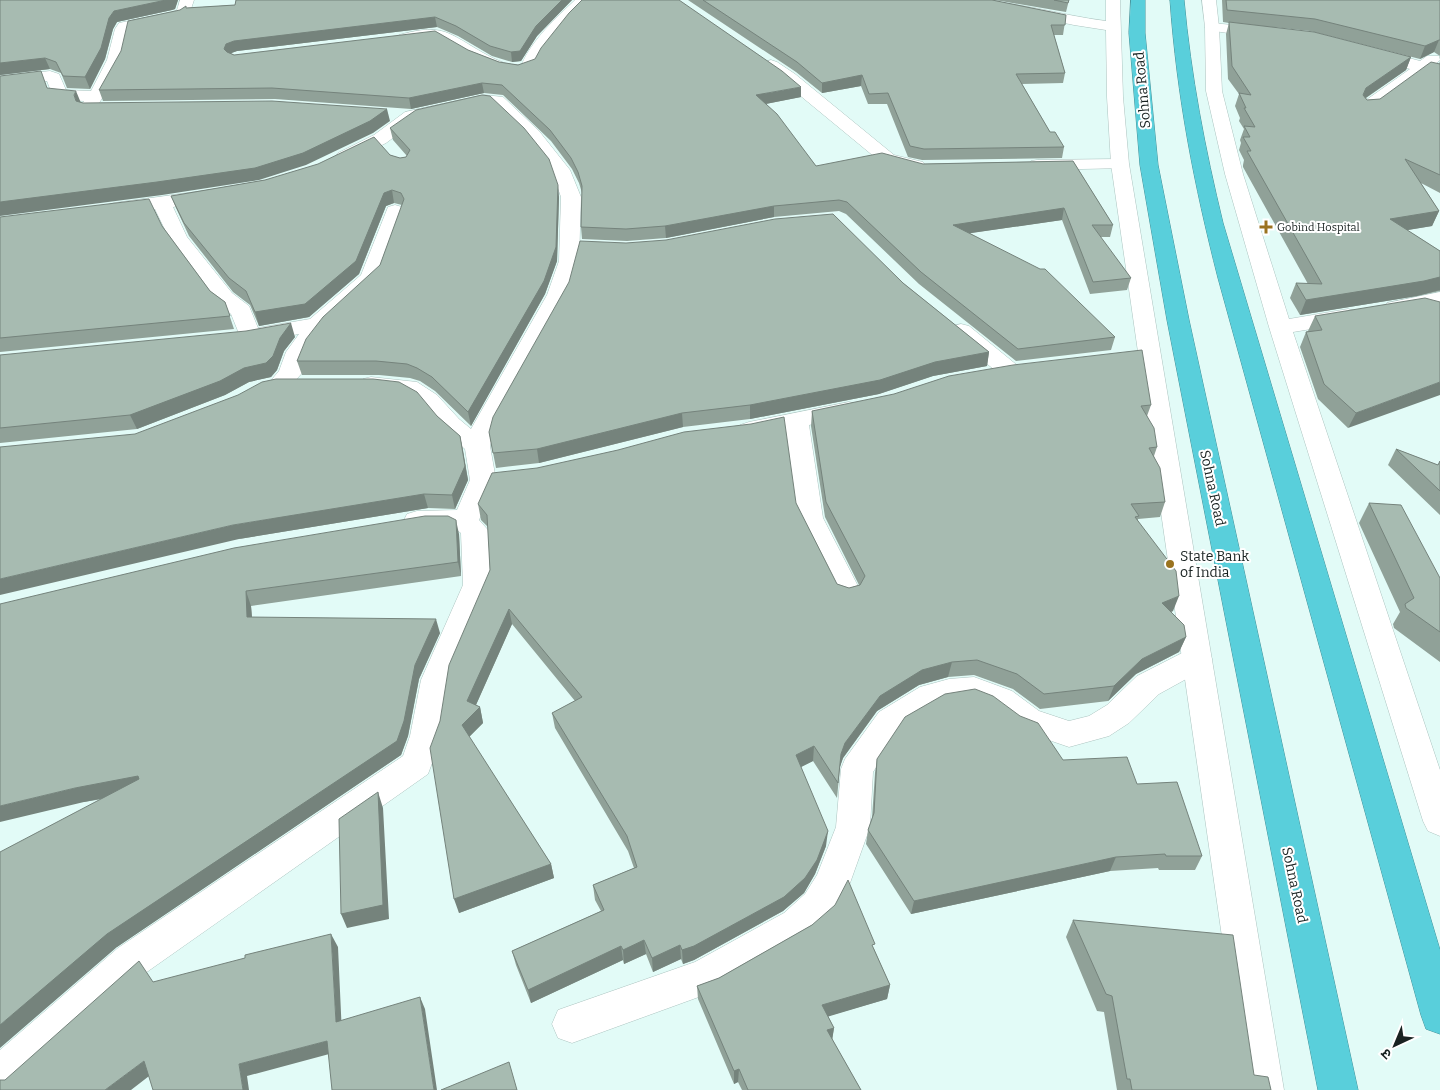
<svg xmlns="http://www.w3.org/2000/svg" width="1440" height="1090" font-family="Bitter,'Noto Sans Devanagari',serif">
<rect width="100%" height="100%" fill="#e2fbf7"/>
<g fill="none" stroke-linecap="round" stroke-linejoin="round">
<defs>
<path id="street" d="M180,0H194L190,12L183,18L130,29L127,49L120,67L94,112H82L80,108L84,101L54,99L47,81L0,87V77L50,71L59,74L66,90L91,91L107,60L115,29L119,23L173,12L177,10Z
M575,0H590L568,22L540,57L534,71C492,86 472,50 437,39C424,35 411,44 399,41L396,38L399,35C413,31 430,27 445,32C464,38 502,71 522,64C532,40 556,18 575,0Z
M1212,23L1263,28L1268,30L1271,33L1268,36L1263,38L1207,30L1205,27L1207,24Z
M1372,48L1420,61L1427,56H1439L1440,60L1434,65L1440,67V77L1425,73L1374,111H1362L1360,107L1362,103L1410,69L1367,56L1364,53L1367,50Z
M771,60L777,62L795,74L894,155L923,162L926,166L923,170L917,171L882,163L763,65L765,62Z
M484,95L503,97L539,131L570,170L581,197L579,261L569,295L494,431L490,446L496,480L479,520L488,530L491,585L451,680L442,736L428,774L144,974L16,1090H0V1050L118,948L403,756L410,736L421,680L463,585L461,533L454,528L417,529L407,526L404,520L407,514L417,511L457,510L470,480L465,449L441,429L421,405L403,394L363,389L359,384L363,379L371,377L417,382L437,395L459,419L471,429L547,295L559,261L561,197L552,171L527,139L492,106L484,105L417,120L386,143L350,161L344,162L338,161L335,157L338,153L374,135L405,112Z
M1120,159L1126,160L1129,164L1126,168L1037,170L1031,169L1028,165L1031,161L1037,160Z
M210,190L217,192L220,196L217,200L173,207L187,237L232,293L249,306L258,328L310,319L361,275L388,207L395,205L402,207L405,211L377,282L325,329L308,352L302,373L288,389L280,391L272,389L268,384L279,371L286,352L299,334L250,343L242,341L231,314L216,303L171,242L155,209L114,215L107,213L104,209L107,205L114,203Z
M961,324L969,326L1018,366L1022,371L1018,376L1010,378L1002,376L953,336L950,331L953,326Z
M849,402L858,404L861,409L858,414L809,425L823,518L861,592L857,599L847,602L837,599L797,518L785,430L749,438L740,435L737,430L740,425L749,422Z
M1197,647L1208,651L1212,659L1208,667L1159,694L1129,723L1109,736L1069,747L1017,729L990,709L972,701L941,706L901,730L873,772L870,827L850,883L831,918L810,937L718,990L572,1043L558,1038L552,1024L558,1010L695,962L784,913L805,894L817,875L836,827L841,769L845,759L879,712L920,687L949,679L974,677L1012,691L1039,711L1069,721L1089,716L1107,705L1137,676L1186,651Z"/>
<path id="secondary" d="M965,0C1013,0 1059,15 1106,21V0H1120L1123,97L1129,164L1284,1090H1244L1111,164L1107,97L1106,30L1074,25L972,4L967,3Z
M1202,0H1216L1219,27L1222,91L1243,174L1289,319L1348,309L1356,311L1359,316L1356,321L1348,323L1293,332L1440,770V836L1428,831L1423,821L1269,327L1225,174L1206,91L1205,27Z
M1440,292V304L1395,315L1387,313L1384,308L1387,303Z"/>
<path id="highway" d="M1131,0H1145V33L1158,165L1189,320L1358,1090H1318L1167,320L1140,165L1129,33Z
M1170,0H1184C1191,76 1205,149 1223,223L1440,950V1034L1426,1029L1421,1015L1218,278C1194,184 1177,97 1170,0Z"/>
</defs>
<use href="#street" stroke="#acc4c0" stroke-width="1"/>
<use href="#secondary" stroke="#acc4c0" stroke-width="1"/>
<use href="#highway" stroke="#43929a" stroke-width="1"/>
<use href="#street" fill="#fff" fill-rule="evenodd"/>
<use href="#secondary" fill="#fff" fill-rule="evenodd"/>
<use href="#highway" fill="#59cfdb" fill-rule="evenodd"/>
</g>
<path fill="#90a198" d="M0,0H178L175,9L172,10L117,22L113,29L105,59L90,89L67,88L61,73L50,69L0,75Z
M236,0H572L537,36L521,61L512,62L492,56L458,36L437,27L237,51L231,53L234,55L468,50L499,62L518,65L801,97L765,104L816,166L1073,161L1113,225L1110,237H1100L1131,278L1127,290L1090,294L1062,220L970,233L1115,337L1111,350L1016,361L919,284L846,214L839,211L774,217L666,238L627,241L582,239L581,227L582,193L579,183L572,169L551,141L503,95L484,93L411,109L275,99L103,101L99,90L186,8L235,5Z
M688,0H992L1066,15L1063,35H1054L1065,73L1063,83L1022,84L1050,132L1064,147L1062,158L922,160L908,157L887,104H868L861,86L822,93L796,72Z
M992,0H1069L1066,12L1001,1Z
M1222,0H1440V56L1434,52L1420,59L1310,31L1273,27L1411,57L1406,70L1366,98L1367,100L1380,99L1439,64L1440,61V193L1421,183L1439,211L1432,226L1407,230L1440,251V291L1417,296L1300,315L1290,298L1296,283L1308,284L1243,167V165L1244,160L1239,150L1241,143L1240,140L1244,129L1239,121L1240,118L1235,106L1239,94L1228,79L1226,34L1229,23L1223,22Z
M390,128L559,197L557,261L545,294L471,426L435,391L420,381L410,378L379,375H302L297,361L380,265L402,205L394,203L386,206L359,274L309,317L259,326L250,305L233,292L189,236L176,208L171,196L265,180L390,155L400,158L406,157L407,156L393,140Z
M0,217L162,226L210,291L225,302L234,329L0,352Z
M903,283L989,352L987,366L933,376L879,394L750,419L683,427L539,463L496,468L489,432Z
M1440,302L1348,428L1318,399L1300,347L1306,332L1308,331L1315,316Z
M295,337L284,351L277,370L271,377L249,382L225,395L137,429L0,443V355Z
M1151,405L1147,416L1157,447L1154,456L1165,502L1160,517L1138,519V521L1173,611L1171,612L1186,637L1179,652L1136,674L1108,701L1040,709L1013,689L974,675L948,677L919,685L877,711L843,758L840,767L837,798L813,761L801,767L826,846L815,874L804,893L783,911L694,960L683,964L681,959L653,972L646,954L624,964L623,960L531,1003L516,965L512,951L601,911L595,900L593,885L634,868L628,851L555,728L552,713L575,701L512,624L476,705L480,707L483,723L469,737L551,864L554,878L459,913L440,721L490,570L488,527L481,520L478,504L796,503L837,584L849,588L859,585L825,517L811,426L812,411Z
M437,416L460,436L463,450L468,480L455,509L428,508L239,539Z
M1396,449L1438,465L1440,461V515L1388,465Z
M1369,503L1440,578V662L1394,628L1393,624L1400,612L1359,523Z
M459,534L461,576L251,606L252,617L440,633L419,679L408,736L401,755L117,947L102,799L84,802L0,604Z
M877,759L1063,760L1137,784L1202,856L1195,870H1159L1158,868L1110,871L911,914L866,844L868,830L872,818L875,773Z
M1073,920L1254,1075L1271,1090H1117L1104,1012L1097,1011L1066,937Z
M812,925L874,949L890,985L887,999L828,1016L834,1028L832,1039L861,1090H742L738,1082L734,1084L698,999L697,986L719,978Z"/>
<path fill="#75837c" d="M166,0H178L175,9L172,10L117,22L113,29L105,59L90,89L85,77L109,18L114,11Z
M562,0H572L537,36L521,61L512,62L511,52Z
M435,17L437,27L237,51L229,54L227,59L224,49L226,44L234,41Z
M1439,40L1434,52L1420,59L1425,46Z
M1411,57L1406,70L1361,101L1366,88Z
M45,58L50,69L0,75V63Z
M862,75L861,86L822,93V83Z
M482,83L484,93L411,109L409,98Z
M801,87V97L755,106L756,95Z
M76,91L81,103L78,107L74,95Z
M387,109L390,121L373,133L306,165L259,180L162,195L0,216V202Z
M558,185L559,197L557,261L545,294L471,426L468,412Z
M392,190L394,203L386,206L359,274L309,317L259,326L255,312L384,193Z
M774,206V217L666,238L665,226Z
M1064,208L1062,220L951,236L953,225Z
M1439,211L1432,226L1384,234L1390,219Z
M1440,277V290L1417,296L1300,315L1306,300Z
M291,323L295,337L284,351L277,370L271,377L249,382L225,395L137,429L130,415Z
M989,352L987,366L933,376L879,394L750,419V405L935,362Z
M1440,382V395L1348,428L1356,413Z
M682,413L683,427L539,463L537,449Z
M460,436L468,480L455,509L452,495Z
M424,494L428,508L239,539L0,595V579L233,525Z
M456,520L459,534L461,576L458,562Z
M246,591L251,606L253,631L247,617Z
M1179,596L1173,611L1156,618L1162,603Z
M509,609L512,624L471,716L480,707L483,723L466,740L462,725L467,701Z
M436,619L440,633L419,679L408,736L401,755L117,947L0,1048V1025L415,665Z
M1186,637L1179,652L1136,674L1108,701L1114,686L1142,659Z
M952,662L948,677L919,685L877,711L843,758L839,769L841,754L845,743L880,696L922,670Z
M814,746L813,761L795,770L796,755Z
M138,776L146,790L84,802L0,822V806L75,788Z
M378,792L383,808L389,919L347,928L341,914Z
M828,831L826,846L815,874L804,893L783,911L694,960L683,964L682,950Z
M1116,857L1110,871L911,914L914,901Z
M551,864L554,878L459,913L454,899Z
M331,934L338,947L342,1035L336,1022Z
M644,940L646,954L624,964L623,950Z
M680,945L681,959L653,972L652,958Z
M621,946L623,960L531,1003L528,990Z
M890,985L887,999L820,1019L822,1005Z
M420,997L425,1009L437,1090H434Z
M834,1028L832,1041L827,1030Z
M327,1041L333,1053L247,1076L249,1090H243L239,1064Z
M144,1061L153,1073L131,1090H105Z
M739,1069L738,1082L734,1084V1071Z"/>
<path fill="#a7bbb1" stroke="#75837c" d="M0,0H166L114,11L109,18L101,48L85,77L63,76L56,62L45,58L0,63Z
M236,0H562L536,26L520,51L511,52L490,46L456,26L435,17L234,41L226,44L224,49L227,52L234,55L435,31L468,50L499,62L518,65L535,59L541,48L569,13L582,0H679L782,71L801,87L756,95L777,114L816,166L882,153L923,164L1073,161L1113,225H1092L1131,278L1093,282L1064,208L953,225L1040,269H1045L1115,337L1018,349L921,272L847,202L839,200L774,206L665,226L626,229L581,227L582,186L578,172L571,158L550,130L502,85L482,83L409,98L272,88L99,90L121,51L128,21L180,10L186,6V8L235,5Z
M703,0H992L1066,15L1065,25H1051L1065,73L1016,74L1050,132H1055L1064,147L924,149L910,146L888,93L869,94L862,75L822,83L797,62Z
M1054,0H1069L1068,3Z
M1226,0H1440V40H1439L1425,46L1315,19L1227,10Z
M1229,22L1314,32L1411,57L1366,88L1363,95L1367,100L1380,99L1431,62L1440,64V175L1405,159L1439,211L1390,219L1440,251V277L1424,281L1306,300L1296,283L1322,284L1248,153L1247,151H1251L1243,137H1250L1244,126L1255,127L1244,108H1246L1239,93L1251,95L1232,66Z
M41,71L47,88L76,91L74,95L76,101L83,103L272,101L387,109L370,121L303,153L255,168L157,182L0,202V76Z
M482,95L490,96L524,128L549,159L558,185L556,247L544,281L468,412L432,377L417,368L407,364L376,361H297L306,339L323,317L380,265L404,199L401,193L392,190L384,193L356,261L305,304L255,312L246,291L229,278L184,223L171,196L265,180L318,164L374,137L390,155L400,158L406,157L410,150L390,128L416,110Z
M149,199L162,226L210,291L225,302L230,316L0,338V217Z
M833,214L903,283L989,352L935,362L880,380L750,405L682,413L537,449L493,453L489,432L493,417L569,282L580,241L626,243L666,240L775,219Z
M1425,298L1440,302V382L1356,413L1324,384L1306,332L1322,330L1315,316Z
M291,323L280,338L273,356L266,363L244,368L220,381L130,415L0,428V355L246,331Z
M1142,350L1151,405L1141,406L1154,428L1157,447L1149,448L1160,468L1165,502L1131,504L1139,516L1135,517L1176,571L1179,596L1162,603L1184,625L1186,637L1142,659L1114,686L1044,694L1017,674L977,660L952,662L922,670L880,696L845,743L841,754L838,783L814,746L796,755L828,831L817,860L805,878L784,897L694,946L682,950L680,945L652,958L644,940L623,950L621,946L528,990L512,951L604,910L593,885L637,867L627,836L552,713L582,697L509,609L467,701L480,707L462,725L551,864L454,899L430,748L440,721L449,665L490,570L487,515L478,504L492,473L537,468L618,450L684,432L751,424L784,417L796,503L837,584L849,588L860,585L865,576L826,502L812,411L894,394L949,376L1013,365Z
M276,379H373L399,382L417,392L437,416L460,436L465,466L452,495L424,494L233,525L0,579V447L135,434L238,395L262,382Z
M1396,449L1438,465L1440,461V491Z
M1369,503L1401,505L1440,578V632L1406,608L1405,604L1414,598Z
M425,516H448L456,520L458,562L246,591L247,617L436,619L415,665L404,721L397,741L107,934L0,1025V852L139,779L138,776L75,788L0,806V604L234,548Z
M975,689L993,696L1020,716L1038,723L1063,760L1127,757L1137,784L1177,782L1202,856H1166L1165,854L1116,857L914,901L868,830L874,813L877,759L905,717L945,694Z
M378,792L383,905L341,914L339,819Z
M848,880L875,944L872,945L890,985L822,1005L834,1028L827,1030L861,1090H748L739,1069L734,1071L697,986L719,978L812,925L835,905Z
M1073,920L1233,935L1254,1075L1268,1077L1271,1090H1132L1130,1079H1127L1112,996L1106,994Z
M331,934L336,1022L420,997L434,1090H332L327,1041L239,1064L243,1090H153L144,1061L105,1090H0V1080H5L139,961L153,982L245,958V955Z
M509,1062L517,1090H441Z"/>
<g fill="#9a731f" stroke="#fff" stroke-width="2">
<path d="M1263.5 219.5h5v5h5v5h-5v5h-5v-5h-5v-5h5z"/>
<circle cx="1170" cy="564" r="5"/>
</g>
<g text-anchor="middle" stroke-width="4" stroke-linejoin="round" paint-order="stroke">
<g font-size="11" fill="#192221" stroke="#fff" text-anchor="start">
<text x="1277" y="231">Gobind Hospital</text>
</g>
<g font-size="14" fill="#192221" stroke="#fff">
<text transform="translate(1142 90) rotate(-95)" y="5">Sohna Road</text>
<text transform="translate(1213 488) rotate(78)" y="5">Sohna Road</text>
<text transform="translate(1295 885) rotate(78)" y="5">Sohna Road</text>
</g>
<g font-size="14" fill="#192221" stroke="#fff" text-anchor="start">
<text x="1180" y="561">State Bank<tspan x="1180" dy="16">of India</tspan></text>
</g>
</g>
<g transform="translate(1395 1045) rotate(224)" stroke="#ffffff" stroke-width="4" paint-order="stroke">
<path d="M0-4L9 19L0 12L-9 19Z" fill="#192221"/>
<text y="-8" font-size="14" font-weight="bold" text-anchor="middle" fill="#192221">उ</text>
</g>
</svg>
